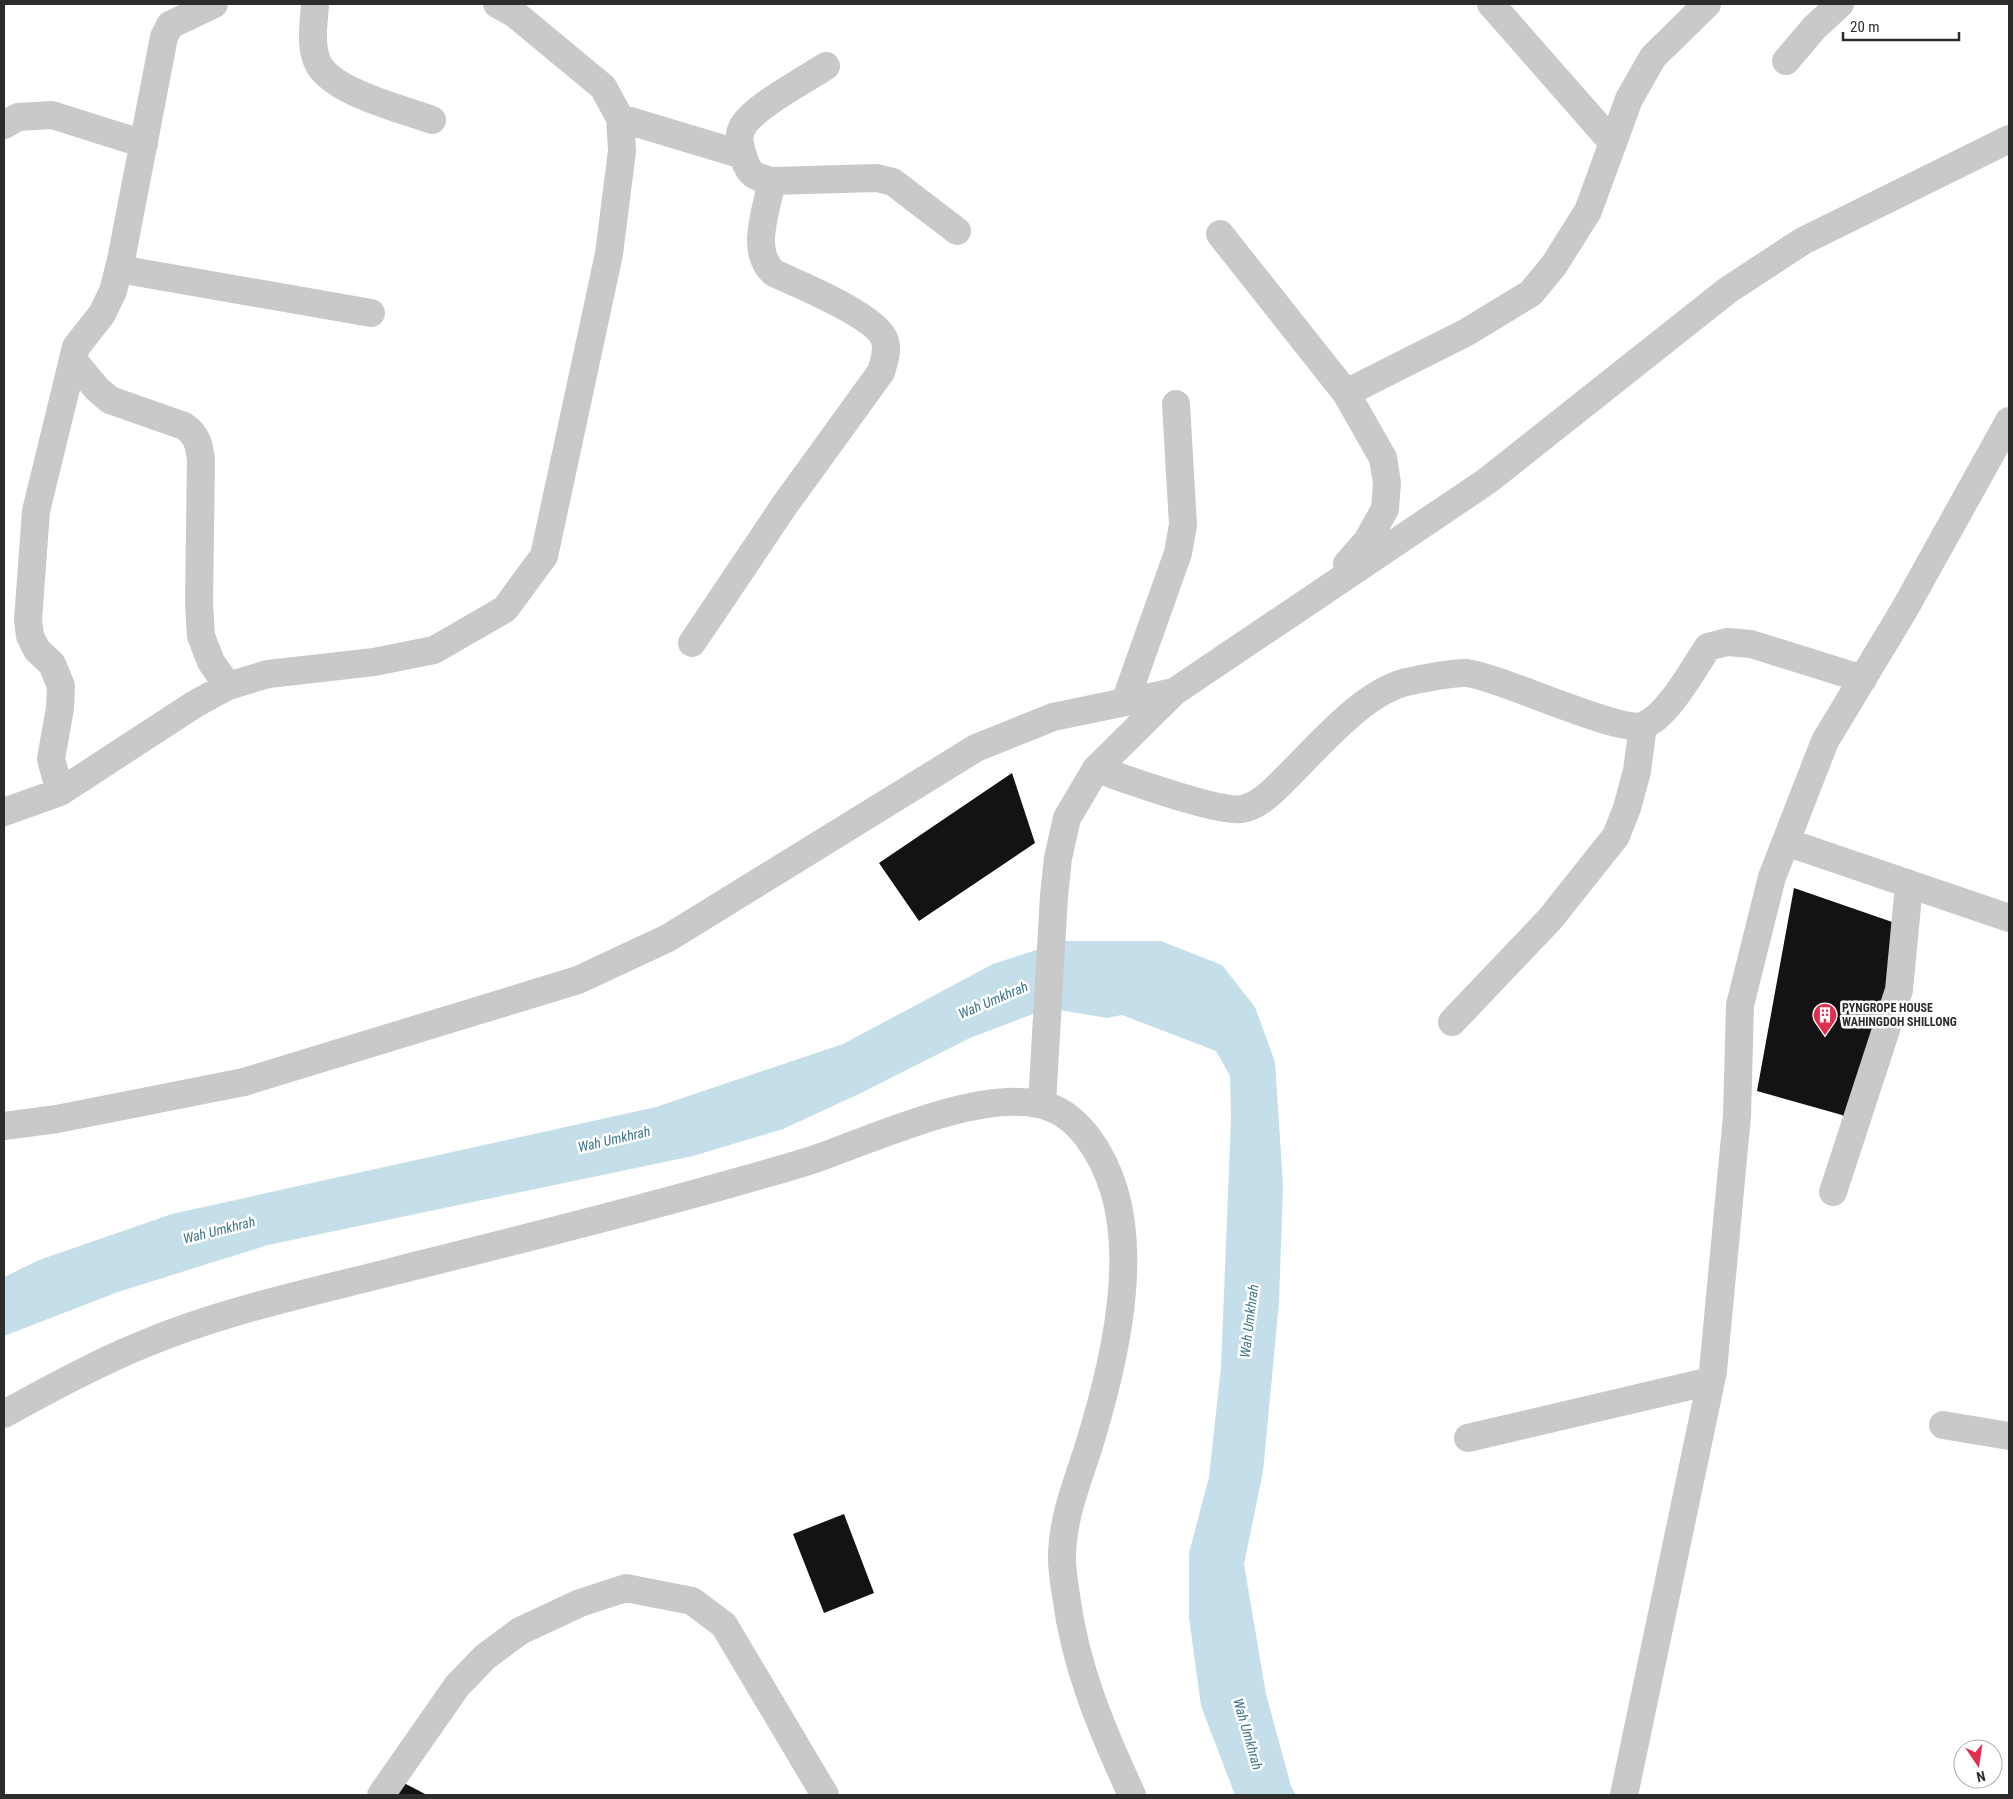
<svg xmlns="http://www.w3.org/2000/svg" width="2013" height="1799" font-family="'Roboto Condensed',sans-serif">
<rect width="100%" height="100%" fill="#fff"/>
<path fill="#c5dfea" d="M1064,941H1161L1222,965L1255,1007L1275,1062L1283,1185L1279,1303L1263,1472L1244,1564L1266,1694L1291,1786L1296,1795H1235L1201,1706L1189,1618V1553L1209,1477L1221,1367L1231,1119L1230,1076L1216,1051L1122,1015L1107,1018L1059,1010L1033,1014L970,1038L859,1094L783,1129L693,1156L268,1245L118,1292L4,1336V1277L39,1260L172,1214L656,1107L843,1044L993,964Z"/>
<path fill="#131313" d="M1012,773L1035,843L919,921L879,863Z
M1794,888L1898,924L1900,980L1855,1125L1842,1115L1757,1091Z
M844,1514L874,1593L824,1613L793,1534Z
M402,1782L427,1795H396Z"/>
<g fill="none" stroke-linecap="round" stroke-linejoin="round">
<path stroke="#c9c9c9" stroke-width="28" d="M315,4C314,22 310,44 317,61C329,92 403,109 432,120
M1491,4L1613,143
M1786,61L1814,28L1840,4
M826,66C805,80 755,106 743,126C737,136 740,146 743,156C749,175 753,176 772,181L877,178L893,182L957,231
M620,118L743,155
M4,125L18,117L52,115L144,144
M1220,234L1346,393L1383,458L1387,483L1385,509L1367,541L1347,564
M119,269L371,313
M73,360L97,389L110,400L184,426C197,435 199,444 201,459L199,603L201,636L211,662L228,686
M1346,393L1467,332L1531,293L1554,265L1588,211L1629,99L1653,57L1707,4
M692,643L784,506L881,372C884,361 888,352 885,341C879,317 798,284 774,273C749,252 767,208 772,181
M1125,702L1178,553L1183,525L1176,404
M1096,769C1124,778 1218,813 1242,809C1259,806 1273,791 1285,779C1318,747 1365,689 1411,681C1426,678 1453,672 1467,673C1503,678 1621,735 1644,725C1668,716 1693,669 1708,647L1727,642L1751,644L1863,679
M60,792L51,759L60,708L61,686L52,664L37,650L30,636L28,620L36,511L76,347L102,314L113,291L121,260L164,37L170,25L214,4
M4,812L60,792L195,704L228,686L268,674L374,662L434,650L505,609L544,556L609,254L622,151L620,118L603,87L515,14L497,4
M1786,842L2009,918
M1452,1022L1550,919L1616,836L1627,808L1637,771L1643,726
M1042,1104L1054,896L1058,858L1067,818L1096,769L1174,692L1487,481L1728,290L1803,241L2009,139
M4,1126L57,1119L244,1082L578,980L668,938L976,748L1053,717L1174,692
M1833,1192L1899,990L1909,885
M4,1414C50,1389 95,1364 144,1344C223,1311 308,1293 391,1272C510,1242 629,1213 747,1179C771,1172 795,1166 818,1158C877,1137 977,1091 1039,1104C1079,1112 1103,1155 1114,1190C1138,1269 1111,1375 1087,1452C1075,1488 1062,1521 1062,1559C1062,1571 1064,1583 1066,1595C1075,1667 1102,1730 1132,1795
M1943,1425L2009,1436
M1468,1438L1711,1381
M381,1795L457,1686L485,1657L520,1631L580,1603L626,1588L692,1601L724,1625L825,1795
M1624,1795L1713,1371L1737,1116L1740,1005L1772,877L1825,741L1904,610L2009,421"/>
</g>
<defs>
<symbol id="building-pin" viewBox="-11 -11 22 30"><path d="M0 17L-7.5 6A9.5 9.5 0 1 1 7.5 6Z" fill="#e1304f" stroke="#fff"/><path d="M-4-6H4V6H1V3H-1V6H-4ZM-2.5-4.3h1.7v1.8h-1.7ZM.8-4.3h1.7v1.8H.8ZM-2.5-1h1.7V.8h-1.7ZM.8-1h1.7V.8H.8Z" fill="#fff"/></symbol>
</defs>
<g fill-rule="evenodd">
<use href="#building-pin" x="1811" y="1001" width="28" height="38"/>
</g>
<g text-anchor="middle" stroke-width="5" stroke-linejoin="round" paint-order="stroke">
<g font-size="12" font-weight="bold" fill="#2c2c2c" stroke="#fff" text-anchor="start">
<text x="1842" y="1012">PYNGROPE HOUSE<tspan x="1842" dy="14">WAHINGDOH SHILLONG</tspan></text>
</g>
<g font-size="14" font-style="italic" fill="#3c758b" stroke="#fff">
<text transform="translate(993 1000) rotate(-23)" y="5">Wah Umkhrah</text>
<text transform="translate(614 1139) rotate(-13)" y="5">Wah Umkhrah</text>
<text transform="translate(219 1230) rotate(-14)" y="5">Wah Umkhrah</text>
<text transform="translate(1249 1321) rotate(-83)" y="5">Wah Umkhrah</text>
<text transform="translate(1248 1734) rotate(74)" y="5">Wah Umkhrah</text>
</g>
</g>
<rect width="2013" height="1799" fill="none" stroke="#2c2c2c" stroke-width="10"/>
<g transform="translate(1978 1764) rotate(167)"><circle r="24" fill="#ffffff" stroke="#ababab"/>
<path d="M0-4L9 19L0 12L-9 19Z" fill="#e1304f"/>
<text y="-8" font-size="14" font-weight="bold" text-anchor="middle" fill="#2c2c2c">N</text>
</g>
<path d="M1843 32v8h116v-8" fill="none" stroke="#2c2c2c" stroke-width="2.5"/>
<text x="1850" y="32" font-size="15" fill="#2c2c2c" stroke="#ffffff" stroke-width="4" paint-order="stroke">20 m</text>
</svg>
